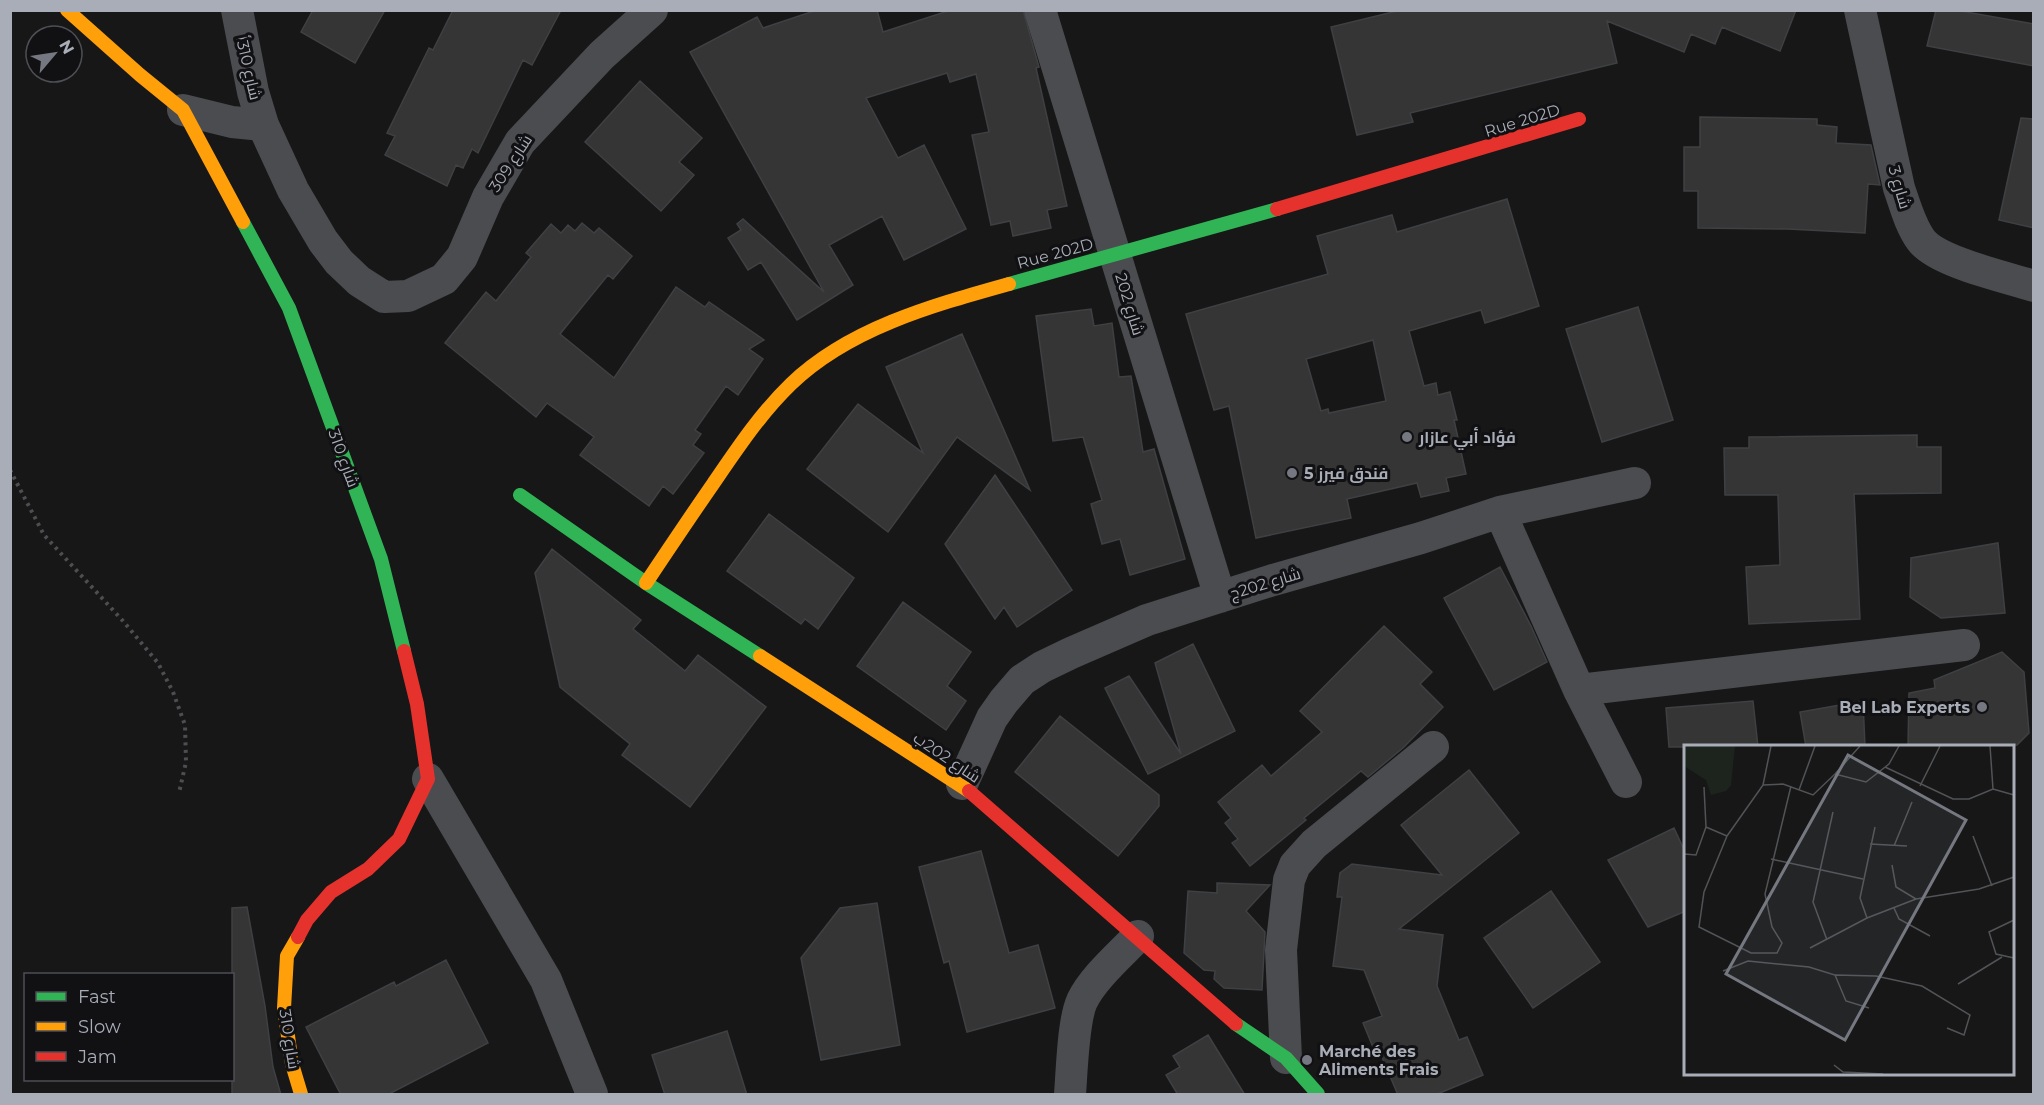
<svg xmlns="http://www.w3.org/2000/svg" width="2044" height="1105" font-family="Montserrat,Cairo,sans-serif">
<rect width="100%" height="100%" fill="#171717"/>
<path fill="#353536" stroke="#3f4043" stroke-width="1.5" fill-rule="evenodd" d="M313,10H385L355,63L301,32Z
M453,10H561L532,65L523,60L478,153L472,149L463,168L456,165L447,186L385,155L395,136L387,133L429,48L433,50Z
M817,10H877L883,32L951,10H1023L1039,67L1036,68L1067,206L1047,210L1051,228L1013,236L1010,221L991,225L972,135L989,132L976,74L950,82L947,73L866,98L898,158L924,145L966,229L904,260L882,216L829,245L853,285L797,320L761,262L748,270L728,238L741,230L737,224L743,219L824,292L690,52L757,17L763,28Z
M1401,10H1796L1780,51L1722,27L1715,44L1691,34L1684,52L1607,21L1617,63L1410,113L1413,122L1357,135L1331,27Z
M1936,10H1955L2034,24V66L1927,46Z
M640,81L702,138L679,162L694,175L661,211L585,142Z
M1700,117L1817,119V125L1837,127L1836,143L1871,145L1880,185L1868,184L1865,233L1788,229L1698,228V191H1684V147H1700Z
M2021,118L2034,119V228L1999,220Z
M1507,199L1539,306L1485,323L1481,310L1409,331L1424,386L1436,383L1438,395L1450,392L1457,420H1454L1466,474L1446,478L1449,491L1421,497L1417,483L1347,499L1351,518L1256,538L1229,406L1214,410L1186,314L1328,274L1317,236L1392,215L1397,232ZM1373,340L1386,401L1329,413L1328,409L1321,411L1306,359Z
M582,223L594,233L599,228L632,256L613,279L608,275L560,334L614,378L676,287L705,307L709,302L764,340L749,349L763,359L738,395L726,386L695,430L701,434L693,445L704,453L673,494L663,486L649,506L580,455L594,437L547,403L536,417L445,343L486,292L496,301L531,257L526,253L551,224L561,233L568,225L575,231Z
M1638,307L1673,420L1602,442L1566,329Z
M1091,309L1094,326L1112,323L1119,377L1131,376L1143,452L1154,449L1185,559L1130,575L1120,539L1102,544L1091,504L1102,500L1083,437L1053,441L1036,316Z
M962,334L1030,490L957,437L888,532L807,469L858,404L923,453L886,367Z
M1917,435V447H1941V493L1854,494L1860,619L1749,624L1746,567L1780,565L1778,495H1725L1724,448H1749V437Z
M995,475L1072,590L1017,627L1004,607L995,619L945,544Z
M769,514L854,578L818,629L805,619L801,624L727,571Z
M1998,543L2005,613L1941,618L1910,597L1911,558Z
M552,549L641,620L633,629L685,671L698,655L766,707L690,807L622,755L630,744L560,687L535,573Z
M1500,567L1531,626L1547,662L1494,690L1444,598Z
M903,602L971,652L947,686L966,701L946,730L857,666Z
M1384,626L1432,672L1420,684L1443,707L1404,747L1368,777L1361,771L1304,818L1306,820L1250,866L1232,843L1238,839L1225,823L1231,818L1218,802L1262,765L1271,776L1322,732L1300,711Z
M1193,644L1235,731L1148,774L1105,688L1129,676L1181,754L1155,663Z
M2002,652L2024,672L2029,733L2017,745L2005,747H1908L1909,693L1935,688L1934,680Z
M1753,701L1758,747H1669L1666,708Z
M1863,701L1865,747H1806L1800,712Z
M1060,716L1159,795V806L1118,856L1015,772Z
M1469,770L1519,833L1399,929L1443,935L1437,986L1459,1040L1467,1037L1483,1075L1435,1095H1398L1379,1050L1375,1052L1363,1023L1382,1016L1364,970L1333,966L1342,897H1337L1340,873L1352,864L1442,875L1401,825Z
M1674,828L1686,854V911L1648,927L1608,860Z
M981,851L1009,953L1038,945L1055,1008L967,1032L949,961L944,963L919,867Z
M1217,883L1270,885L1246,911L1265,932L1262,990L1224,988L1214,979L1215,971L1204,970L1184,953L1188,891L1217,893Z
M1551,891L1600,962L1533,1008L1484,938Z
M877,903L900,1045L821,1060L801,958L840,908Z
M247,907L265,1006L273,1067L281,1095H232V908Z
M446,960L488,1043L387,1095H341L306,1027L394,982L396,986Z
M727,1031L747,1095H665L652,1055Z
M1208,1035L1245,1095H1178L1166,1075L1180,1067L1173,1056Z"/>
<g fill="none" stroke-linecap="round" stroke-linejoin="round">
<path stroke="#4d4e52" stroke-width="4" stroke-dasharray="3 4.5" stroke-linecap="butt" d="M10,470L44,535L123,621L158,663L173,692L185,725L186,762L179,793"/>
<path stroke="#4b4c50" stroke-width="32" d="M237,10L253,92L263,125L293,190L323,241L339,262L359,281L384,297L408,296L444,279L462,257L488,197L520,142L602,55L652,10
M1040,10L1220,597
M1860,10L1899,188C1905,205 1910,225 1921,240C1937,262 2006,277 2034,286
M183,110L232,122L263,125
M1500,512L1579,690L1626,782
M1579,690L1964,645
M428,779L546,980L592,1094
M962,784L992,718L1004,701L1022,680L1042,667L1071,653L1147,620L1273,580L1421,538L1500,512L1635,483
M1286,1058L1281,950L1289,880L1295,865L1314,844L1433,747
M1070,1094C1072,1070 1073,1021 1082,1001C1093,978 1120,955 1138,936"/>
<path stroke="#30b455" stroke-width="14" d="M243,222L289,308L381,559L404,651
M1009,284L1277,209
M520,495L646,583L760,656
M1236,1024L1286,1058L1318,1094"/>
<path stroke="#ff9f0a" stroke-width="14" d="M67,10L140,75L183,110L243,222
M646,583C668,550 690,517 713,484C737,449 760,414 791,384C849,328 934,305 1009,284
M760,656L969,791
M298,937L287,956L284,1008L292,1064L301,1094"/>
<path stroke="#e5322d" stroke-width="14" d="M1277,209L1579,119
M969,791L1236,1024
M298,937L307,920L331,892L368,869L399,839L428,779L417,704L404,651"/>
</g>
<g fill="#757880" stroke="#111113" stroke-width="2">
<circle cx="1407" cy="437" r="6"/>
<circle cx="1292" cy="473" r="6"/>
<circle cx="1982" cy="707" r="6"/>
<circle cx="1307" cy="1060" r="6"/>
</g>
<g text-anchor="middle" stroke-width="6" stroke-linejoin="round" paint-order="stroke">
<g font-size="16" fill="#a8adb8" stroke="#111113">
<text transform="translate(249 68) rotate(77)" y="6">شارع 310أ</text>
<text transform="translate(1522 120) rotate(-17)" y="6">Rue 202D</text>
<text transform="translate(510 163) rotate(-57)" y="6">شارع 309</text>
<text transform="translate(1900 187) rotate(74)" y="6">شارع 3</text>
<text transform="translate(1055 253) rotate(-15)" y="6">Rue 202D</text>
<text transform="translate(1130 304) rotate(73)" y="6">شارع 202</text>
<text transform="translate(344 458) rotate(70)" y="6">شارع 310</text>
<text transform="translate(1265 583) rotate(-17)" y="6">شارع 202ج</text>
<text transform="translate(947 757) rotate(34)" y="6">شارع 202ب</text>
<text transform="translate(290 1039) rotate(81)" y="6">شارع 310</text>
</g>
<g font-size="16" font-weight="bold" fill="#a8adb8" stroke="#111113" text-anchor="start">
<text x="1419" y="443">فؤاد أبي عازار</text>
<text x="1304" y="479">فندق فيرز 5</text>
<text x="1970" y="713" text-anchor="end">Bel Lab Experts</text>
<text x="1319" y="1057">Marché des<tspan x="1319" dy="18">Aliments Frais</tspan></text>
</g>
</g>
<g transform="translate(1684 745)">
<rect width="330" height="330" fill="#171717"/>
<path d="M0,1H51L47,40L42,46L27,50L22,35L0,21Z" fill="#1d241e"/>
<path fill="none" stroke="#515357" stroke-width="1.5" d="M306,1L309,44M201,22L269,54H285L309,44L330,50M151,29L176,1M79,40L87,1M236,41L256,1M20,42L22,82M115,45L131,1M43,91L20,147L15,182L67,208H93L98,198L88,182L81,149L107,41M289,91L308,141M186,99L223,101M210,101L228,57M0,109L12,110L22,82L43,91L79,40L99,39L129,50L151,29L182,37L205,19L215,1M87,114L179,134M208,120L212,142L232,154M210,163L215,174L246,191M183,173L176,153L191,82M330,175L305,187L312,209L330,213M143,195L129,157L149,67M126,203L183,173L232,154L295,144L330,132M39,226L64,216L125,222L151,230L162,256L185,263M151,230L192,231L238,241L286,270L280,290L263,283M274,239L318,212M150,320L159,327L199,329"/>
<path fill="#757880" fill-opacity="0.15" stroke="#757880" stroke-width="3" d="M164,10L282,75L161,295L42,229Z"/>
<rect width="330" height="330" fill="none" stroke="#a8adb8" stroke-width="3"/>
</g>
<rect width="2044" height="1105" fill="none" stroke="#a8adb8" stroke-width="24"/>
<rect x="24" y="973" width="210" height="108" fill="#111113" stroke="#4d4f55" stroke-width="1.5"/>
<rect x="36" y="992" width="30" height="9" fill="#30b455" stroke="#4d4f55" stroke-width="1.5"/>
<text x="78" y="1003" font-size="18" fill="#a8adb8">Fast</text>
<rect x="36" y="1022" width="30" height="9" fill="#ff9f0a" stroke="#4d4f55" stroke-width="1.5"/>
<text x="78" y="1033" font-size="18" fill="#a8adb8">Slow</text>
<rect x="36" y="1052" width="30" height="9" fill="#e5322d" stroke="#4d4f55" stroke-width="1.5"/>
<text x="78" y="1063" font-size="18" fill="#a8adb8">Jam</text>
<g transform="translate(54 54) rotate(61)"><circle r="28" fill="#111113" stroke="#4d4f55" stroke-width="1.5"/>
<path d="M0-4.5L10 22L0 15L-10 22Z" fill="#757880"/>
<text y="-9" font-size="16" font-weight="bold" text-anchor="middle" fill="#a8adb8">N</text>
</g>
</svg>
